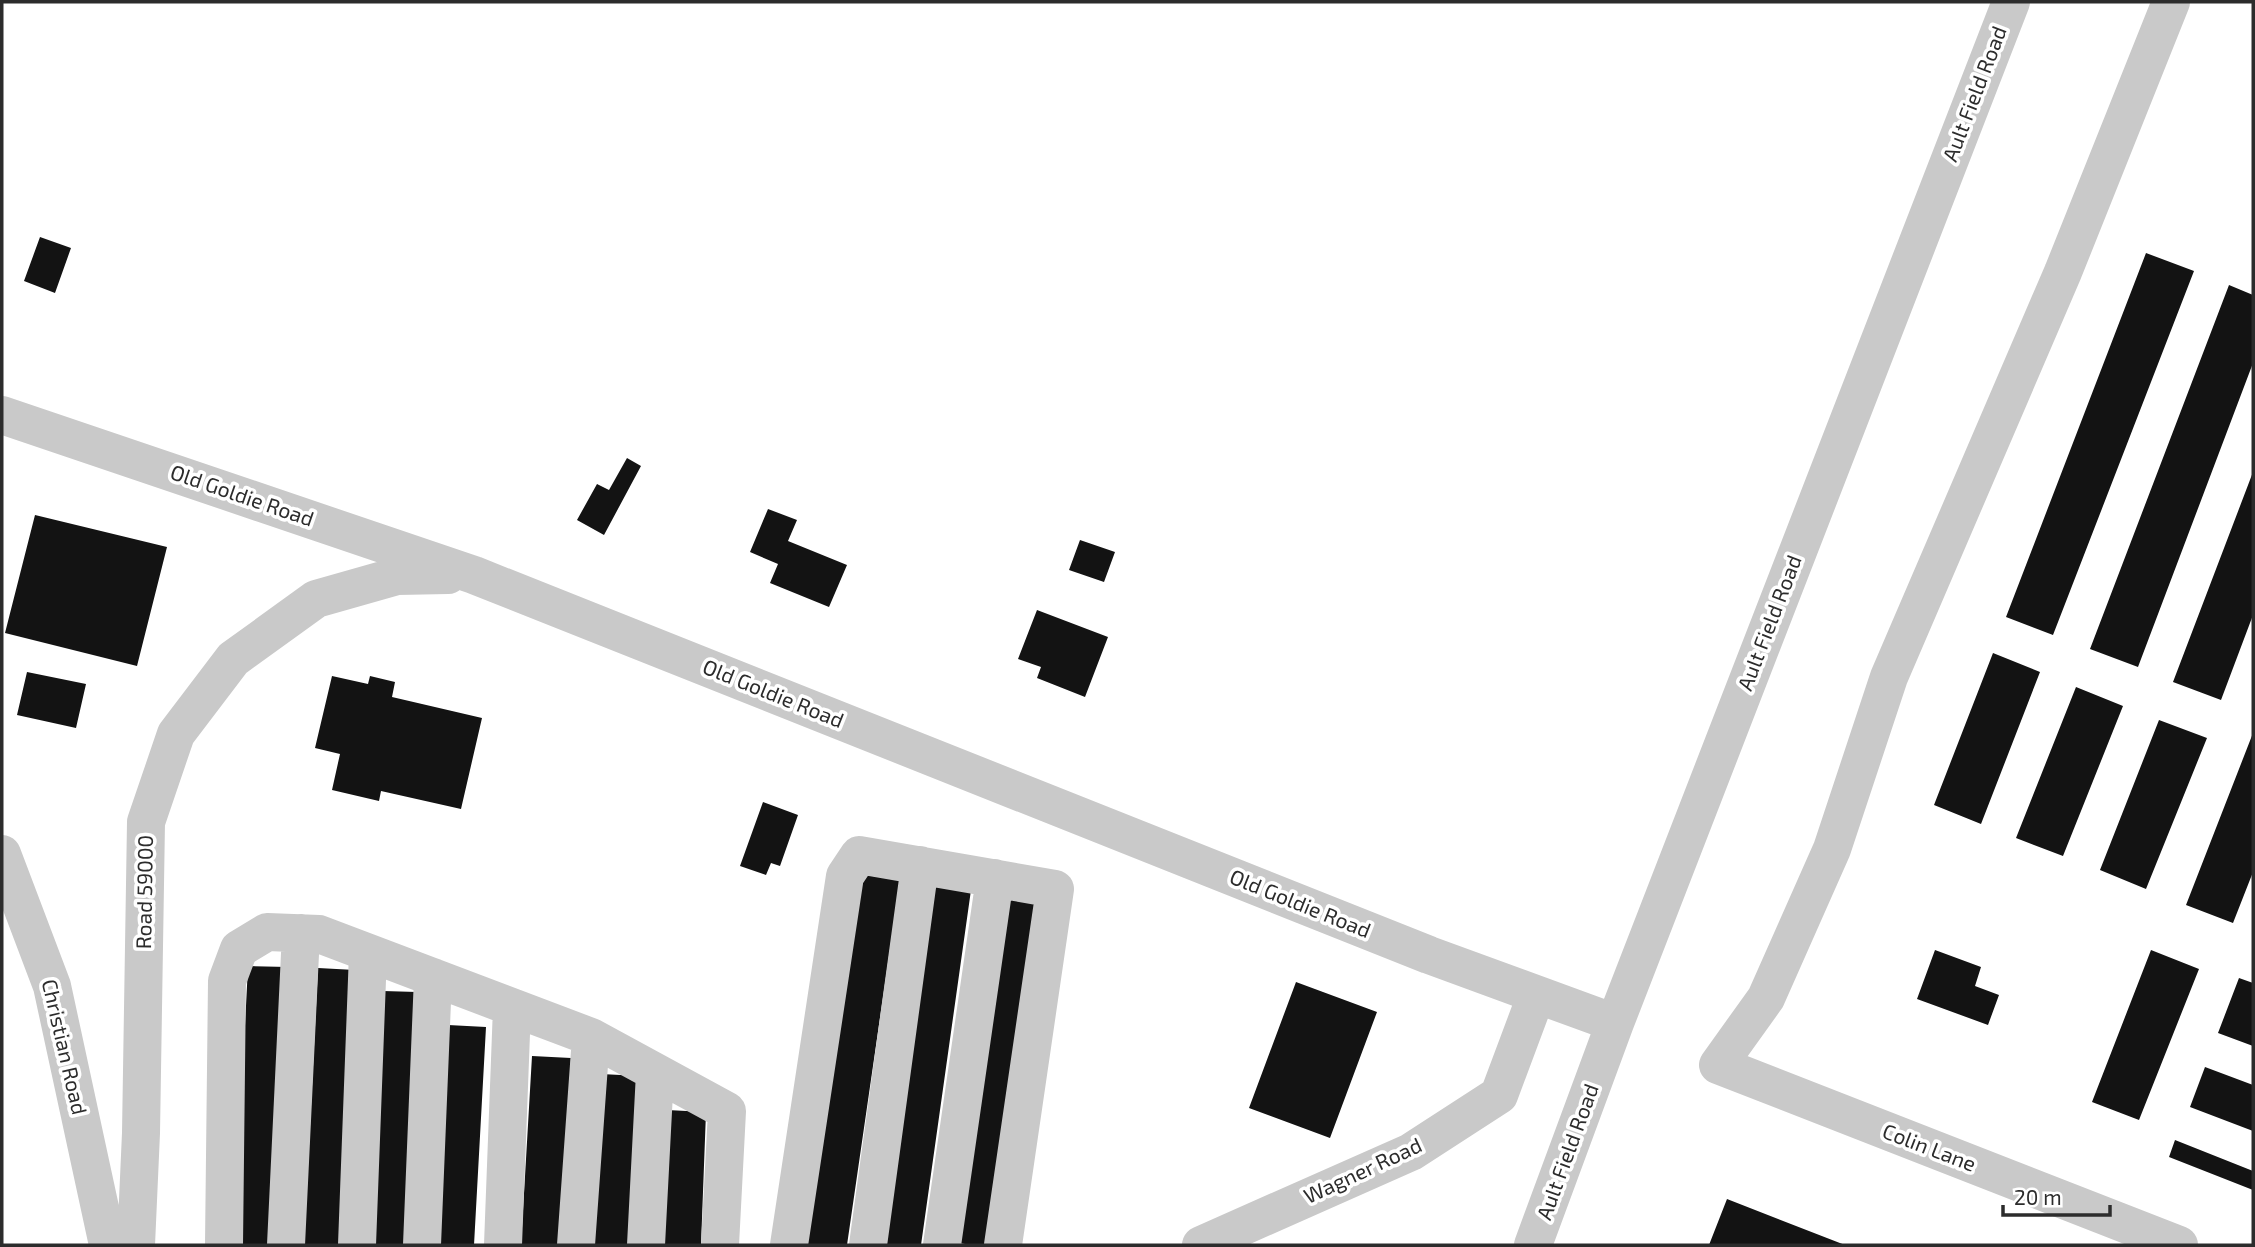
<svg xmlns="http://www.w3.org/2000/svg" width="2255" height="1247" font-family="'Exo 2',sans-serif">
<rect width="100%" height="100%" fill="#fff"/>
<path fill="#131313" d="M40,237L71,248L55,293L24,281Z
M2146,253L2194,271L2053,635L2006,617Z
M2229,285L2253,295V363L2138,667L2090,649Z
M627,458L641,466L604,535L577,520L597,484L609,490Z
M2253,472V615L2221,700L2173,682Z
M768,509L797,520L788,541L847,565L829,607L770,583L778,564L750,552Z
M35,515L167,547L137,666L5,633Z
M1080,540L1115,552L1104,582L1069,570Z
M1037,610L1108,637L1085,697L1037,678L1041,667L1018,659Z
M1993,653L2040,672L1981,824L1934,805Z
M27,672L86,684L76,728L17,715Z
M332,676L368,684L370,676L395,682L392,697L482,718L461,809L381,791L379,801L332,790L340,754L315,748Z
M2076,687L2123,706L2063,856L2016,838Z
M2159,720L2207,738L2146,889L2100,870Z
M2253,733V872L2233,923L2186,905Z
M763,802L798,815L780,866L771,863L766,875L740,866Z
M859,874L900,880L847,1245H806Z
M929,884L971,890L921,1245H878Z
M1002,895L1045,902L991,1245H973L949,1242Z
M1935,950L1981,967L1975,986L1999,995L1988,1025L1917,999Z
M2151,950L2199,969L2139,1120L2092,1102Z
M248,966L288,967L274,1245H234Z
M318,968L355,970L342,1245H304Z
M2239,978L2253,983V1046L2218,1033Z
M1296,982L1377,1012L1330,1138L1249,1108Z
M383,991L417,992L406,1245H372Z
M448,1025L486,1027L474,1245H436Z
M532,1056L571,1058L561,1245H521Z
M2205,1067L2253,1085V1131L2190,1107Z
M601,1074L640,1076L630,1245H590Z
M667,1110L706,1112L701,1245H661Z
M2175,1140L2253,1171V1190L2169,1157Z
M1727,1199L1845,1245H1709Z"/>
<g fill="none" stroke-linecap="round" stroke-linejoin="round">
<path stroke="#c9c9c9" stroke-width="38" d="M2171,2L2063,272L1889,677L1832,849L1766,998L1718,1065L2179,1245
M2,415L474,575L1429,955L1615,1023
M2,854L52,986L108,1245
M136,1245L141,1133L146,822L176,734L233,659L316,599L397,576L448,575
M224,1245L227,981L239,949L267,932L319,934L591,1037L727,1111L720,1245
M286,1245L301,933
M357,1245L368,953
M422,1245L433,977
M503,1245L512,1007
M576,1245L591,1037
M646,1245L655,1073
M789,1245L845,876L859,855L1055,889L1003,1245
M868,1245L920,865
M942,1245L995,878
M1201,1245L1411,1152L1499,1095L1536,996
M1533,1245L1615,1023L2011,2"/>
</g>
<g text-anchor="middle" stroke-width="7" stroke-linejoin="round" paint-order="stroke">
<g font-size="21" fill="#2c2c2c" stroke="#fff">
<text transform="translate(1975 94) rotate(-69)" y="7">Ault Field Road</text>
<text transform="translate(242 496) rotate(19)" y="7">Old Goldie Road</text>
<text transform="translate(1770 623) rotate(-69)" y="7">Ault Field Road</text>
<text transform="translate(773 694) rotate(22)" y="7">Old Goldie Road</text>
<text transform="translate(145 892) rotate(-89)" y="7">Road 59000</text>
<text transform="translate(1300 904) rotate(22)" y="7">Old Goldie Road</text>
<text transform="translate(64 1047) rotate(77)" y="7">Christian Road</text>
<text transform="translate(1929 1148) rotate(21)" y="7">Colin Lane</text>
<text transform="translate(1568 1152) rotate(-70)" y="7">Ault Field Road</text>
<text transform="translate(1363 1171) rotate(-25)" y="7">Wagner Road</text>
</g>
</g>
<rect width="2255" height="1247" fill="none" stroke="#2c2c2c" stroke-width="7"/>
<path d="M2003 1205v10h107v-10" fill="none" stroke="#2c2c2c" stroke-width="3.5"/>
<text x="2014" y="1205" font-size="21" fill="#2c2c2c" stroke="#ffffff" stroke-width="5" paint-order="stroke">20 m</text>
</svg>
